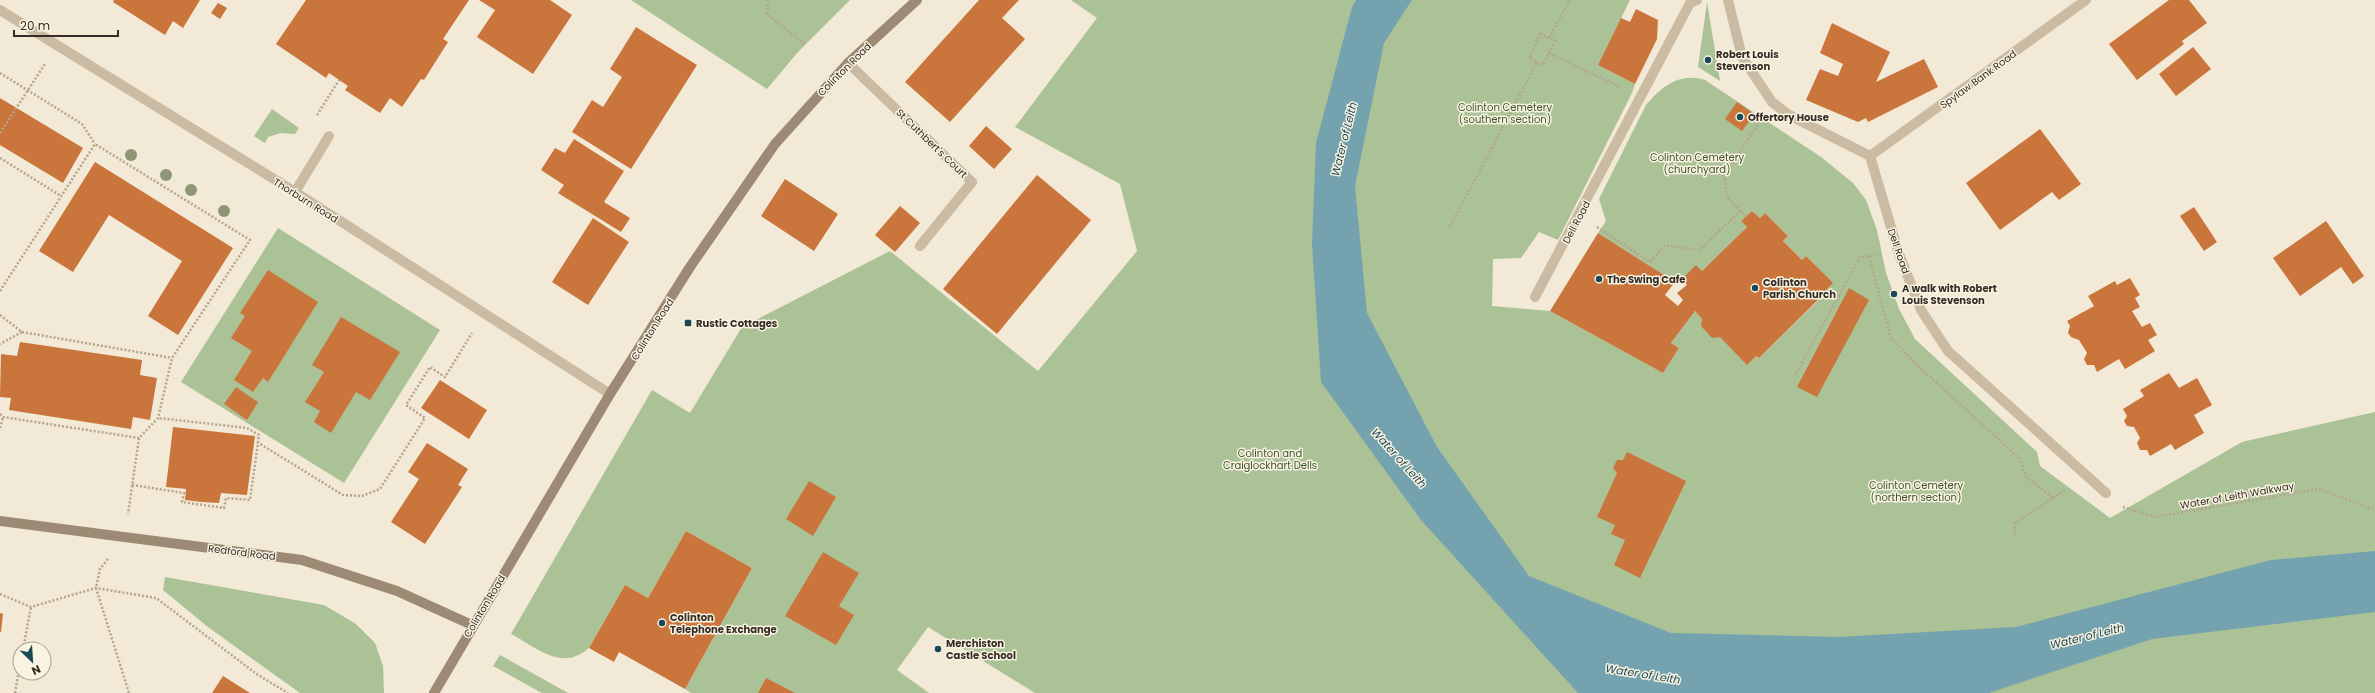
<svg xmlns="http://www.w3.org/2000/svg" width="2375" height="693" font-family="Poppins,sans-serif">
<rect width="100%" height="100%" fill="#f2e9d6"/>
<path fill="#abc196" d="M631,0H850L798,52L767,89Z
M1071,0H1630L1598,65L1635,84L1632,93L1558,240L1539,232L1521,258L1493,259L1492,306L1550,311L1663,373L1679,348L1671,343L1695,311L1720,337L1759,358L1825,294L1824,292L1832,283L1806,256L1802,260L1783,241L1788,236L1765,213L1760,218L1752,211L1741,221L1747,227L1702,271L1696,266L1682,279L1675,282L1598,233L1606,221L1599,199L1646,105C1662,86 1680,72 1705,80L1821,157L1853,183L1866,200L1877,230L1886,273L1899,309L1915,339L2037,452L2040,466L2110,518L2242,442L2375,412V693H1035L928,627L897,670L929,693H691L685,689L752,568L686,531L648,598L625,585L589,648C561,672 538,648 511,634L652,390L690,413L742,327L890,251L1038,371L1137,251L1120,184L1015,127L1097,18Z
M1707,2L1720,81L1698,67Z
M272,109L299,128L295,134L281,133L268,137L265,143L254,136Z
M278,228L440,330L344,483L181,382Z
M165,577L324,605L356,624L375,643L383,666L384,693H300L208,627L163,590Z
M500,655L568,693H542L493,666Z"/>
<path fill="#74a3af" d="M1356,0H1412L1384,43L1355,186L1367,313L1437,447L1529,576L1671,633L1839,637L2016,627L2271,560L2375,551V612L2152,639L1989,693H1578L1421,520L1321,382L1312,244L1316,143L1352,7Z"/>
<path fill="#ca753b" d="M114,0H200L183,28L173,21L165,35L113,2Z
M306,0H469L443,39L448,42L424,80L421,79L402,107L390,98L380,113L345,90L348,86L329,73L326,78L276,44Z
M479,0H550L572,15L533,74L477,37L495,10Z
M979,0H1019L1002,18L1025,39L950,122L905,82Z
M2169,0H2189L2207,23L2182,41L2184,44L2137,80L2109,44Z
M218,3L227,8L220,19L211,13Z
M1636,9L1658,20L1657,39L1635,84L1598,65L1621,18L1630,22Z
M1832,23L1890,52L1876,82L1924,59L1938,87L1868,122L1866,118L1858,122L1806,100L1820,69L1838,76L1843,64L1820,53Z
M636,27L697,65L631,169L572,132L592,100L603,107L622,77L610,69Z
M2193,47L2211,69L2176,96L2159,74Z
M0,98L83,148L63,183L0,145Z
M1737,102L1754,114L1742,131L1725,119Z
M986,126L1012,149L994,169L969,146Z
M2040,129L2081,184L2059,200L2052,192L2000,230L1966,183Z
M574,139L624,171L604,202L630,218L621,232L558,193L564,185L541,170L555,148L565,153Z
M95,162L233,248L178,335L148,316L182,261L109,215L73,272L39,251Z
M1037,175L1091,220L997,334L943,289Z
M785,179L838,214L814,251L761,216Z
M900,206L920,223L895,252L875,235Z
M2194,207L2217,242L2204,251L2180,216Z
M1752,211L1760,218L1765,213L1788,236L1783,241L1802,260L1806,256L1833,283L1824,292L1825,293L1759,358L1756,356L1747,365L1720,337L1712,338L1701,326L1702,319L1695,311L1671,343L1679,348L1663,373L1550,311L1598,233L1675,282L1665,295L1678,306L1683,300L1677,293L1687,285L1682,279L1696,265L1702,271L1747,227L1741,221Z
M593,218L629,242L588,305L552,282Z
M2326,221L2364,276L2353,284L2341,267L2300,296L2273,258Z
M268,270L318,302L268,382L263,378L253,392L234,380L252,351L231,338L245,316L240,313Z
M2130,278L2140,295L2135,298L2140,307L2132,311L2142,327L2150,323L2157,335L2148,340L2155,351L2125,369L2119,359L2097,372L2094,365H2087L2084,359L2087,353L2079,340L2071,337L2068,333L2070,326L2067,321L2094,306L2088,296L2115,281L2117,285Z
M1849,288L1869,300L1817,397L1797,387Z
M341,317L400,352L370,400L356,392L331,433L314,422L320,411L305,402L324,372L312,365Z
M20,342L142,360L140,375L157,378L150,420L133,417L131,429L9,410L11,398L0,397L1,354L17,356Z
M2169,373L2179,388L2197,378L2212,405L2194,415L2204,433L2175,450L2171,444L2150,456L2147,450H2140L2137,443L2140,438L2134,427L2127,426L2124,421L2127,416L2123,409L2144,396L2140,390Z
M440,380L487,410L469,439L421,408Z
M236,387L258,402L247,420L224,404Z
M173,427L255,436L247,495L221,493L219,503L202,502L185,500L186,489L166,487Z
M427,443L468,469L458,485L462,487L425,544L391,522L419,479L408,472Z
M1627,452L1686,481L1640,578L1614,565L1625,540L1611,534L1615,525L1597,517L1617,473L1613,468L1617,460H1623Z
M809,481L836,497L813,536L786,519Z
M686,531L752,568L685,689L619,652L614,662L589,648L625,585L648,598Z
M823,552L859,573L839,606L854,615L836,645L785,616Z
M0,613L3,614L1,632H0Z
M223,676L250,693H212Z
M766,678L795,693H758Z"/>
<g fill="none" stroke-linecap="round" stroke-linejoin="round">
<path stroke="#b5a58d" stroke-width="2.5" stroke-dasharray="2 2" stroke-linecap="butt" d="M768,0L767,14L806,45
M1540,34L1555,41L1543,65L1529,58Z
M1549,38L1570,0
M1549,53L1620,87
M0,73L82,124L95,144
M317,115L339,80
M0,133L45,64
M0,158L61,196
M1746,217L1727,197L1724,176L1760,121
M1450,227L1537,62
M1597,227L1650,262L1665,245L1700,250L1740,211
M1869,256L1891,338L1920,368L2020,459L2026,477L2053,498L2015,523V538
M0,291L95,144L250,240L172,358L158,418L139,438L128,514
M0,315L22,332L0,344
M22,332L172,358
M1796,374L1860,257L1876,255
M0,414L3,417L139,438
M0,428L3,417
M257,442L343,495L362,496L380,489L425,418L406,405L430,367L445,377L472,333
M132,485L184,493L182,502L224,508L226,498L250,500L259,435L247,428L158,418
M2053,498L2066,489
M2123,507L2155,517L2319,489L2375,510
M108,559L100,569L96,588L129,693
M0,594L31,607L96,588L156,598L258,675L288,693
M23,649L31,607
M15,693L20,664"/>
<path stroke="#cabba2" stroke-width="10" d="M295,192L329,136
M1535,297L1690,3L1697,0"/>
<path stroke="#cabba2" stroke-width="10" d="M1728,0L1742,57L1772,102L1789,115L1870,156L1898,251L1921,310L1948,351L2106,493
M0,10L295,192L610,394
M848,63L972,182L920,246
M1870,156L2086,0"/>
<path stroke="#9d8a74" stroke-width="10" d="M0,521L302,560L397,591L472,625
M434,693L610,394L690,267L775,144L848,63L917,0"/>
</g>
<g fill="#8e9676">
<circle cx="131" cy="155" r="6"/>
<circle cx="166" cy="175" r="6"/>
<circle cx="191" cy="190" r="6"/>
<circle cx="224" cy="211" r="6"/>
</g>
<g fill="#194856" stroke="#f9f3e2" stroke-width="1.5">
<circle cx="1708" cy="60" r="4"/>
<circle cx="1740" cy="117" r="4"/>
<circle cx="1599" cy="279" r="4"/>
<circle cx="1755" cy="288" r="4"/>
<circle cx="1894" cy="294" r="4"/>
<rect x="684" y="319" width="8" height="8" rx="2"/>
<circle cx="662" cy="623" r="4"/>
<circle cx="938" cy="649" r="4"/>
</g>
<g text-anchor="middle" stroke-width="3" stroke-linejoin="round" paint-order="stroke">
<g font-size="10" font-weight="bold" fill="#342c25" stroke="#f9f3e2" text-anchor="start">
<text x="1716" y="58">Robert Louis<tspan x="1716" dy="12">Stevenson</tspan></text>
<text x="1748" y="121">Offertory House</text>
<text x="1607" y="283">The Swing Cafe</text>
<text x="1763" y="286">Colinton<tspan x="1763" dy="12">Parish Church</tspan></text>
<text x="1902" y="292">A walk with Robert<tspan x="1902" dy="12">Louis Stevenson</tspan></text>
<text x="696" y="327">Rustic Cottages</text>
<text x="670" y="621">Colinton<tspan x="670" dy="12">Telephone Exchange</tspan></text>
<text x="946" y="647">Merchiston<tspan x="946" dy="12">Castle School</tspan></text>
</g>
<g font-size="10" fill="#342c25" stroke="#f9f3e2">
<text transform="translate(844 69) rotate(-45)" y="4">Colinton Road</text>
<text transform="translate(1978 79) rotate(-36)" y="4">Spylaw Bank Road</text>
<text transform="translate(932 143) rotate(44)" y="4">St Cuthbert's Court</text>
<text transform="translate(306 200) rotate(32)" y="4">Thorburn Road</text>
<text transform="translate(1576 222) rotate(-62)" y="4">Dell Road</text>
<text transform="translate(1899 251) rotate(71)" y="4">Dell Road</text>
<text transform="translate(652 329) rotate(-58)" y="4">Colinton Road</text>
<text transform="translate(2237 495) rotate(-10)" y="4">Water of Leith Walkway</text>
<text transform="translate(242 552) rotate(7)" y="4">Redford Road</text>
<text transform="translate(484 606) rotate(-59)" y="4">Colinton Road</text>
</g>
<g font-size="10" fill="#3c5328" stroke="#f9f3e2">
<text x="1505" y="111">Colinton Cemetery<tspan x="1505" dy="12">(southern section)</tspan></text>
<text x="1697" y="161">Colinton Cemetery<tspan x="1697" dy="12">(churchyard)</tspan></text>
<text x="1270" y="457">Colinton and<tspan x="1270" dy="12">Craiglockhart Dells</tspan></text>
<text x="1916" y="489">Colinton Cemetery<tspan x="1916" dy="12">(northern section)</tspan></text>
</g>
<g font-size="11" font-style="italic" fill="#194856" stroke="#f9f3e2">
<text transform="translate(1344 139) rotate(-76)" y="4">Water of Leith</text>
<text transform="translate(1399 458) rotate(48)" y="4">Water of Leith</text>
<text transform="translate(2087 636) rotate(-14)" y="4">Water of Leith</text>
<text transform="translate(1643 674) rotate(9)" y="4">Water of Leith</text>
</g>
</g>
<g transform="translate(32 661) rotate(155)"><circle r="19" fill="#f9f3e2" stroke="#aaa396"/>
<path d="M0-3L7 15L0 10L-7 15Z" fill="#194856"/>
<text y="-6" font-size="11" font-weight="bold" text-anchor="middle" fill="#342c25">N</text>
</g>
<path d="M14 30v6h104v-6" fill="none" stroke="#342c25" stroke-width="2"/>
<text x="20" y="30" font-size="12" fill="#342c25" stroke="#f9f3e2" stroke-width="3" paint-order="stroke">20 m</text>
</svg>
